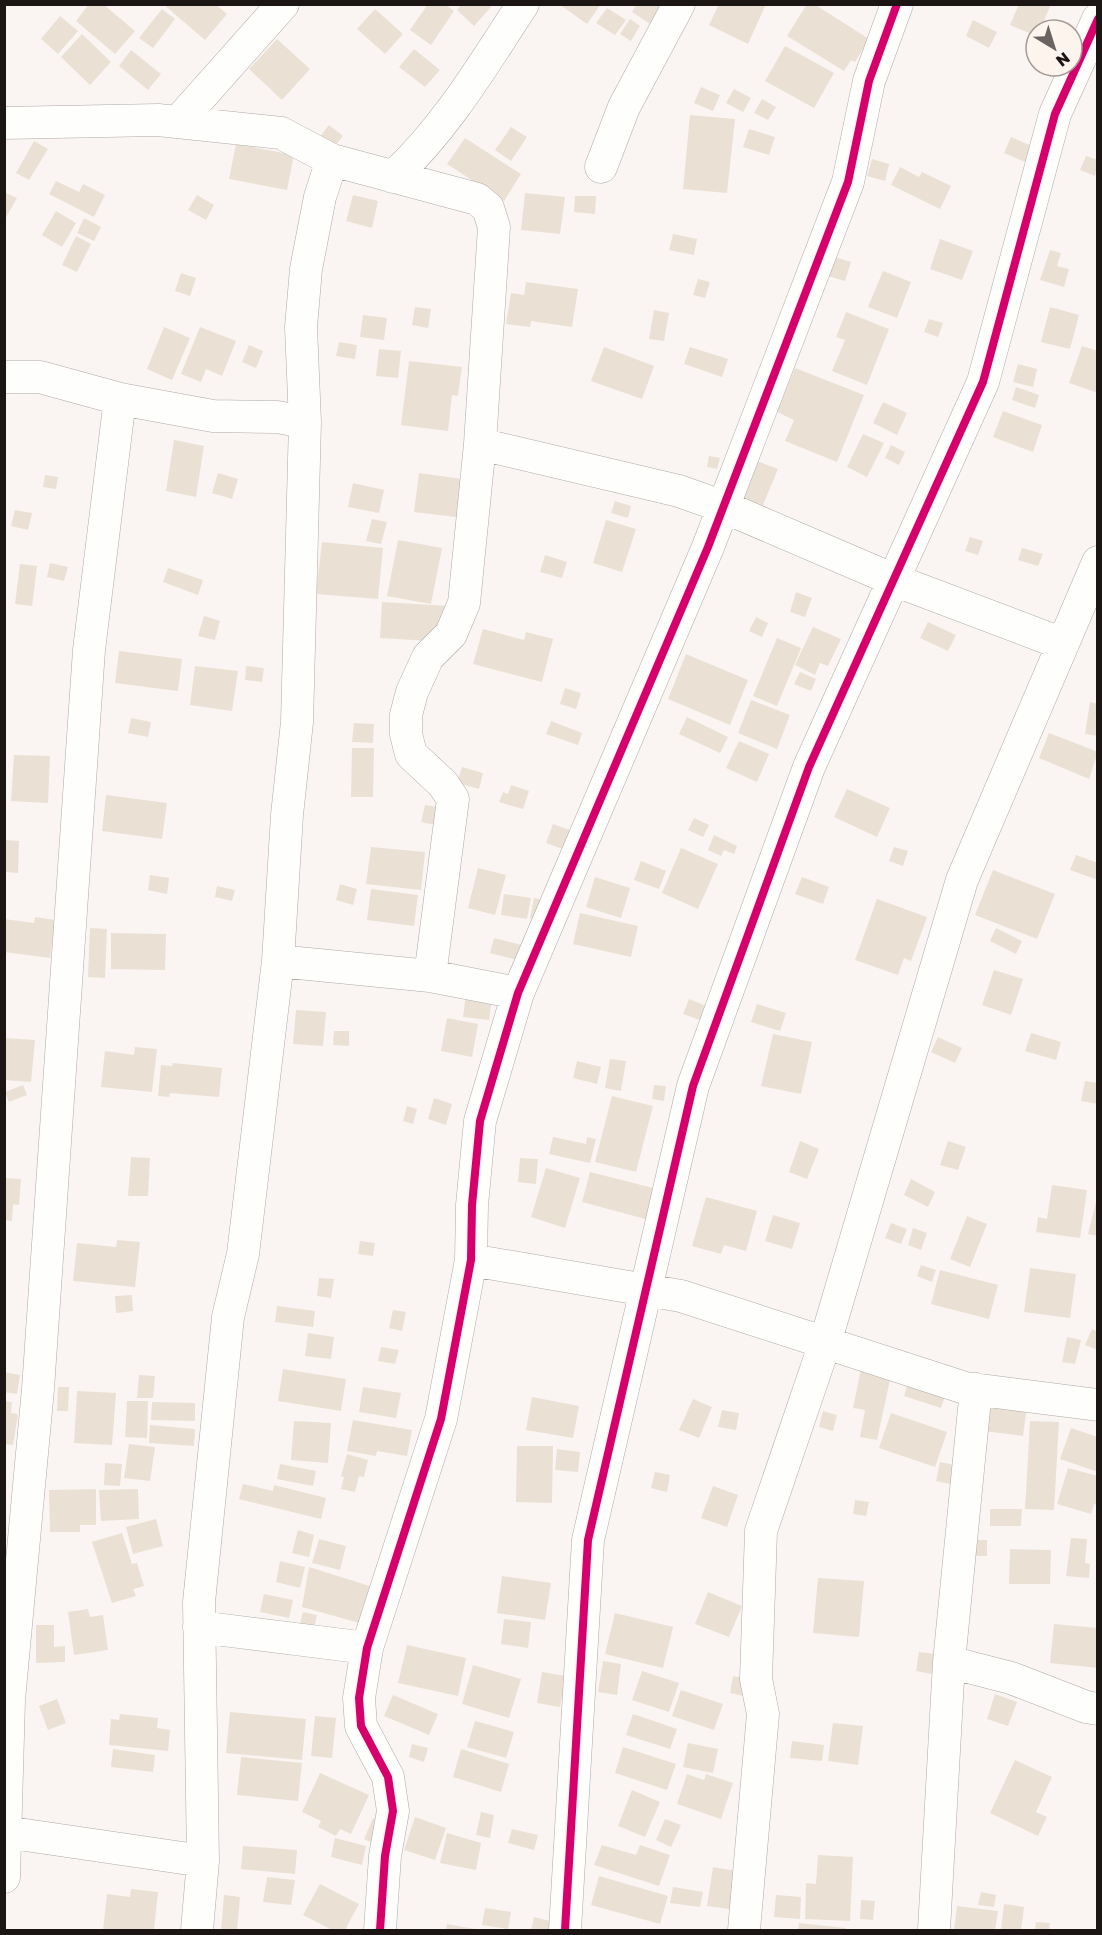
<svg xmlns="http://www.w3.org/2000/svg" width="1102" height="1935" font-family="'Golos Text',sans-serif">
<rect width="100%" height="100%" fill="#faf5f2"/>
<path fill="#eae1d4" d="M89,4H103L135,31L115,54L76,21Z
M163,4H215L227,14L205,40Z
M428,4H445L454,11L431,45L410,30Z
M462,4H488L491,7L474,26L457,10Z
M559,4H601L587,24Z
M637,4H667L653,26L632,12Z
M719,4H766L748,44L709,25Z
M807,4H814L869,39L855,62L851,60L844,71L787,36Z
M1019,4H1051L1040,30H1036V36L1010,25Z
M607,8L626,20L615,35L596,23Z
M162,9L175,19L153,48L139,38Z
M375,9L403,34L385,54L357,29Z
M60,16L78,31L58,54L41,39Z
M630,19L640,26L631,41L620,34Z
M973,20L997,32L989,48L966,36Z
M82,34L111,62L90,85L61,57Z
M277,39L310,69L282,100L249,69Z
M785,46L834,73L814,108L765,81Z
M414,49L440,70L425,87L399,67Z
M131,50L161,74L148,90L119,66Z
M701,87L720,95L713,111L694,103Z
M734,89L751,98L743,112L726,103Z
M762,99L776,107L768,120L754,113Z
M690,115L735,119L727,193L683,189Z
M329,125L343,136L329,153L315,143Z
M511,127L527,137L511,161L495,150Z
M749,129L775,137L769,155L743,147Z
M1011,137L1032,146L1025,162L1004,153Z
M465,138L521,174L504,201L447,164Z
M34,141L48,149L29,180L16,173Z
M236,144L294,155L287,190L229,179Z
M1086,156L1098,160L1095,176L1080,170Z
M872,159L889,164L885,181L867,176Z
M900,167L919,177L922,172L951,186L940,209L891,185Z
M56,181L79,192L83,184L105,195L94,217L49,194Z
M4,192L17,198L4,221Z
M525,193L565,197L560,234L521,230Z
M197,195L214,205L206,220L188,210Z
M353,195L378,201L372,228L346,221Z
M575,196H596L595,214L574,212Z
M56,211L76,223L62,247L42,235Z
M84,218L101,227L94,241L77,233Z
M673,234L697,239L694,255L669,250Z
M76,236L91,244L77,272L62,265Z
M940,239L973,251L962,280L930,269Z
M1050,250L1061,253L1057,266L1069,269L1064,287L1040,280Z
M835,257L851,262L845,281L828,276Z
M883,271L911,282L897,318L868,307Z
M181,273L196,278L190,296L175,291Z
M698,279L710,282L705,298L693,295Z
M526,282L578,289L572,327L531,321L530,327L506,324L511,293L524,295Z
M415,307L431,309L428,328L412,325Z
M1050,307L1079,315L1070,349L1041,342Z
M654,310L669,313L664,341L649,339Z
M846,312L889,329L867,385L832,371L845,340L836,337Z
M363,315L387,318L384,340L360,337Z
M929,319L943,323L938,337L924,332Z
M164,327L190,338L172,380L147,369Z
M200,327L236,341L222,376L206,369L201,382L181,374Z
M339,342L357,345L355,359L336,356Z
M249,345L263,351L256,368L242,362Z
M1082,346L1098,351V393L1069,383Z
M604,347L654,366L642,399L591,381Z
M690,347L728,359L722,377L684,364Z
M379,349L401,351L398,378L376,376Z
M409,361L462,367L458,396L452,395L448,431L401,425Z
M1018,364L1037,369L1033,387L1013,382Z
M795,368L864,395L837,462L785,441L794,420L777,412Z
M1016,387L1039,395L1035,408L1012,400Z
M883,402L907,413L897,435L873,423Z
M1003,411L1042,425L1033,452L993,437Z
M863,434L884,443L867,477L847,467Z
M174,440L204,446L196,497L166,491Z
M891,445L905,452L899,465L885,458Z
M709,456L720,458L717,469L707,467Z
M757,461L778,469L760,512L740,504Z
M218,473L238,479L232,499L212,493Z
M419,473L469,480L464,518L414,512Z
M45,475L58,477L56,489L43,487Z
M353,483L384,490L379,513L348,507Z
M615,501L631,506L628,518L611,513Z
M15,510L32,513L28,530L11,526Z
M372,519L387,522L381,544L366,541Z
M606,520L636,529L622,572L593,563Z
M970,537L983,541L978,555L965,551Z
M398,540L442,548L431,604L387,596Z
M322,542L383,548L378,599L316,594Z
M1022,548L1043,554L1038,566L1018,560Z
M545,555L567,562L562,578L540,572Z
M50,563L68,567L64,581L47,577Z
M20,564L37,566L32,606L15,604Z
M168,568L203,580L198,595L163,582Z
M796,592L812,598L805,617L790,612Z
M382,602L449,606L447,642L380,638Z
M204,616L220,621L215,640L198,636Z
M756,617L768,623L762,637L749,631Z
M928,622L956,635L948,651L920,638Z
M813,627L841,639L828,666L820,663L815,675L795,665Z
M483,629L524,640L526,632L553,639L542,682L473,664Z
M777,638L801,648L777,706L753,696Z
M119,651L182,659L178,691L115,683Z
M686,654L748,680L730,725L668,699Z
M195,666L238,671L232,711L190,705Z
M246,666L264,668L262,682L245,680Z
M800,672L816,679L811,691L794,684Z
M565,688L581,693L576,709L560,704Z
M751,700L790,715L777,749L738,733Z
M1090,702L1098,704V736L1085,734Z
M687,717L728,737L720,753L679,734Z
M131,718L151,722L148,737L128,733Z
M551,721L582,733L578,745L546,734Z
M354,723L374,724L373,743L352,742Z
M1049,733L1098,752L1089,779L1039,758Z
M739,741L769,754L757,782L726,768Z
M352,748H374L373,797H351Z
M14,755L50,756L48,803L11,801Z
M462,767L483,773L479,789L457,783Z
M511,785L529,791L523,809L499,802L503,792L508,794Z
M847,789L890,808L877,837L834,817Z
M106,795L167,803L162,839L102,831Z
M425,805L448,809L445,827L421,822Z
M694,818L709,825L703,837L688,830Z
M553,824L570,830L563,849L546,843Z
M714,835L737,846L734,854L724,850L721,856L708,850Z
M4,840L19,841L18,873L4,872Z
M371,847L425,852L421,890L366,884Z
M894,847L908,851L903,866L889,861Z
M681,848L718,864L698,909L662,893Z
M1076,855L1098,863V880L1070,870Z
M641,861L666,871L659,889L634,880Z
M478,868L506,875L495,915L468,908Z
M993,870L1055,894L1037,939L975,915Z
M150,875L169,878L167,894L148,890Z
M595,877L630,888L621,918L586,907Z
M802,877L829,887L823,904L795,894Z
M340,884L357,889L353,905L336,900Z
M217,886L235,890L232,901L215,897Z
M371,889L418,895L414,926L367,920Z
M504,894L531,898L527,919L501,915Z
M534,898L546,901L542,920L530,918Z
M877,899L927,917L911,961L904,958L898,975L855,960Z
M580,913L638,926L631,957L573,944Z
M35,917L55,920L50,958L4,952V919L34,923Z
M90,928L107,929L105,978L88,977Z
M996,928L1022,941L1016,954L990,941Z
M111,933L166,934L165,970L111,969Z
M494,938L525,946L521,961L490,953Z
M994,970L1023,979L1011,1015L982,1005Z
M467,987L493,991L489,1020L463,1017Z
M689,999L709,1007L703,1021L683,1014Z
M757,1004L786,1013L780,1031L751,1022Z
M296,1010L326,1012L323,1046L293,1044Z
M447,1018L478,1024L472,1057L441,1051Z
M334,1031H349V1046L333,1045Z
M1031,1033L1061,1042L1056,1060L1025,1051Z
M773,1034L812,1042L801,1094L761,1086Z
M938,1037L962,1048L955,1063L931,1052Z
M4,1038L35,1040L31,1082L4,1080Z
M135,1047L157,1049L152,1092L101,1087L105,1051L134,1055Z
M610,1059L626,1061L621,1091L605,1088Z
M577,1061L601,1067L597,1084L573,1078Z
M173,1063L222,1068L219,1097L170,1093L169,1097L158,1096L161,1065L172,1066Z
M1085,1081L1098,1083V1104L1081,1101Z
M23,1085L27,1095L9,1102L5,1092Z
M654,1085L666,1086L664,1101L652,1099Z
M612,1096L653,1106L636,1172L595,1162Z
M434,1098L452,1104L446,1125L428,1119Z
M407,1106L417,1109L413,1124L403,1121Z
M553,1137L586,1144L587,1137L596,1139L590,1163L549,1154Z
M800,1141L819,1149L807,1179L789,1172Z
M948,1141L966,1147L958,1170L940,1165Z
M131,1157L150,1158L148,1196H128Z
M520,1158L538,1159L536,1184L518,1182Z
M546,1168L580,1178L565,1228L531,1217Z
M590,1172L657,1189L649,1220L582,1202Z
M4,1178L21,1179L19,1205L13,1204L12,1221L4,1220Z
M911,1179L935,1192L928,1207L904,1195Z
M1052,1185L1087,1190L1080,1238L1036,1232L1038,1217L1047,1219Z
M706,1197L757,1211L746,1251L724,1245L721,1254L692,1246Z
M1097,1198H1098V1236L1088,1234Z
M773,1215L800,1223L792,1249L765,1241Z
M967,1216L987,1224L970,1267L950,1259Z
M891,1223L907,1229L901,1244L885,1238Z
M913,1228L927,1233L921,1250L908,1245Z
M117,1240L140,1242L135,1287L73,1281L77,1243L116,1247Z
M360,1241L375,1243L373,1256L358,1254Z
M921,1265L936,1270L932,1282L917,1276Z
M1030,1268L1076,1274L1070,1318L1024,1312Z
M940,1270L998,1285L989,1319L931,1304Z
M319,1278L334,1279L331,1298L317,1296Z
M132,1295L133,1311L116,1313L115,1296Z
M277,1306L315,1311L313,1327L275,1322Z
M393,1310L406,1312L402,1331L389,1328Z
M1092,1329L1098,1332V1350L1085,1345Z
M308,1333L334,1337L331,1359L305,1356Z
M1067,1337L1081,1340L1075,1364L1062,1362Z
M381,1347L399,1350L395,1364L378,1361Z
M283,1369L346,1379L341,1411L278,1401Z
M861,1369L891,1375L877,1440L860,1437L865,1410L853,1408Z
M4,1372L20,1375L17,1394L4,1392Z
M911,1373L949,1385L941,1408L904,1396Z
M139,1375L155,1376L153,1398H137Z
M58,1387H69L68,1411H57Z
M363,1387L401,1393L396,1418L359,1412Z
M77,1391L116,1393L112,1445L74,1443Z
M532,1397L579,1406L573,1438L526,1430Z
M693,1399L712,1407L699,1438L679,1430Z
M4,1401L12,1402L11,1413L18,1414L13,1445L4,1444Z
M127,1401H148L147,1438L125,1437Z
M987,1401L1027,1406L1023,1436L984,1431Z
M152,1402L195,1403V1421L151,1420Z
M722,1410L739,1413L736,1430L718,1427Z
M823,1411L837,1415L833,1431L819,1427Z
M891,1413L947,1432L935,1467L879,1448Z
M353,1420L412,1430L407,1456L377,1451L376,1456L347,1451Z
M294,1421L331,1423L328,1463L291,1460Z
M1030,1421L1059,1422L1054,1510L1025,1509Z
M150,1425L195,1429L194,1446L149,1443Z
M1071,1428L1098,1437V1472L1060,1459Z
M129,1444L155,1447L150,1481L124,1478Z
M517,1446H553L552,1503L516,1502Z
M557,1449L580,1452L578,1472L555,1470Z
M347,1454L368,1460L364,1477L359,1476L355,1492L341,1489L344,1477L341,1476Z
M940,1462L959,1466L954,1485L936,1481Z
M105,1463L122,1464L120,1486L104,1485Z
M280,1464L316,1471L313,1486L277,1479Z
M1068,1468L1098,1476V1505L1094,1504L1091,1514L1057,1504Z
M655,1472L670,1475L667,1492L651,1488Z
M243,1484L273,1491L274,1485L326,1498L321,1519L239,1499Z
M713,1486L738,1495L727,1527L701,1518Z
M96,1489V1525H80V1532H50L49,1490Z
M138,1489L139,1519L101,1521L99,1490Z
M855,1500L869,1502L866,1516L853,1514Z
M990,1509H1022L1021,1526H990Z
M156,1519L163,1546L133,1554L126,1527Z
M298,1530L314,1535L309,1557L292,1553Z
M122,1533L132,1564L137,1563L144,1586L133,1589L136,1596L112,1603L92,1542Z
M1071,1538L1087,1539L1085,1563L1090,1564L1089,1578L1066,1576Z
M319,1539L346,1546L340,1570L312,1563Z
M971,1540H987V1556H970Z
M1010,1549L1051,1550L1050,1584H1009Z
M280,1561L305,1567L300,1588L276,1582Z
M309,1567L376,1588L370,1626L302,1607Z
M502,1576L551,1583L545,1620L497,1613Z
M818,1578L864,1581L859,1637L813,1633Z
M708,1592L742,1606L729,1637L695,1624Z
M264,1594L293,1600L289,1618L260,1612Z
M88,1609L90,1617L103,1615L108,1650L74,1655L68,1612Z
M303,1612L317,1615L313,1633L298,1630Z
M615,1613L673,1627L663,1668L605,1654Z
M504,1619L531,1622L528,1648L501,1644Z
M1054,1624L1098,1628V1668L1050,1663Z
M36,1625H54V1647L65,1646V1662L36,1663Z
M407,1645L466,1658L458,1696L398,1683Z
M919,1652L935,1654L932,1674L916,1671Z
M603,1661L621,1664L617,1695L598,1692Z
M473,1665L521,1679L509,1718L462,1704Z
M642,1671L679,1683L669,1712L632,1700Z
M542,1672L566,1676L560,1707L537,1703Z
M733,1676L758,1681L754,1698L730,1693Z
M681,1690L723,1704L714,1730L672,1716Z
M995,1694L1017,1702L1008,1726L987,1719Z
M393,1695L438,1714L429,1735L384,1716Z
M57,1699L66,1723L48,1730L39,1706Z
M230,1712L306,1719L302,1760L226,1753Z
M120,1714L158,1718L157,1728L170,1730L168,1751L109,1745L111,1719L119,1720Z
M633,1714L677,1729L670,1749L626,1735Z
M315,1716L336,1718L332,1758L311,1756Z
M475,1721L514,1732L506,1758L467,1747Z
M833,1723L863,1726L858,1765L828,1761Z
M792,1741L824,1745L822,1761L790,1758Z
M688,1743L718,1749L713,1773L683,1767Z
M412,1744L428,1748L424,1762L409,1757Z
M623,1747L676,1764L667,1790L615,1773Z
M113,1749L155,1755L153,1772L111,1767Z
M461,1749L509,1764L501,1792L453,1777Z
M241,1757L302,1763L298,1801L237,1795Z
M1015,1760L1052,1777L1036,1812L1047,1817L1038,1836L990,1813Z
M320,1773L369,1795L351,1834L340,1829L336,1836L318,1827L321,1821L302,1812Z
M687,1774L704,1780L706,1774L733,1783L721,1819L677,1804Z
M632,1790L660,1802L645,1837L618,1826Z
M481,1812L494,1815L490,1838L476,1835Z
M415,1817L446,1828L435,1860L404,1850Z
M373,1818L388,1825L379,1846L364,1839Z
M665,1819L681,1825L671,1847L656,1840Z
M512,1829L538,1835L534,1850L508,1843Z
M447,1833L481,1843L476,1870L440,1863Z
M335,1838L366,1846L362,1865L331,1857Z
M602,1845L636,1855L640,1845L670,1855L659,1886L594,1865Z
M243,1846L297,1850L295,1874L241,1869Z
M818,1855L853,1857L850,1921L805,1919L806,1883L816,1884Z
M713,1867L742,1872L736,1910L707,1906Z
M599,1876L668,1896L660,1924L591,1905Z
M267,1877L295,1880L291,1905L263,1902Z
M320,1884L359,1904L345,1930H332L303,1915Z
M673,1887L703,1892L700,1907L670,1903Z
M131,1889L158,1892L154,1930H103L107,1894L130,1897Z
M981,1892L996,1895L994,1907L978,1905Z
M224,1895L240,1897L237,1930H221Z
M776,1895L801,1897L800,1919L774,1917Z
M861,1900L875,1901L873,1920L860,1919Z
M1004,1904L1024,1907L1021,1930H1001Z
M957,1906L998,1911L995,1930H954Z
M485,1908L511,1912L508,1929L482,1925Z
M534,1917L550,1921L548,1930H531Z
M1036,1922L1050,1923L1049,1930H1035Z
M799,1923L846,1928V1930H798Z
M447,1924L475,1929L474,1930H446Z"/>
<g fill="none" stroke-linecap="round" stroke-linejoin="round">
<defs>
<path id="minor" d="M178,122L283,4
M4,123L158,120L281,133L332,160L477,199L488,208L494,227L480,444L464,603L451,634L428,657L412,692L406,715V734L411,754L443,784L453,799L430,976
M601,167L624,107L679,4
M393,177C446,128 483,65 523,4
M4,377H40L120,399L213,416L277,417L305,422
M480,444L679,491L724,507L894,580L1063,644
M278,961L430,976L518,993
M471,1260L681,1296L965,1388L1098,1405
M199,1627L367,1648
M949,1662L1011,1678L1086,1707L1098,1709
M5,1832L203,1861
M4,1877L9,1700L38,1389L89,650L120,399
M197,1930L203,1861L199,1602L228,1317L243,1254L278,961L287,815L297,722L305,422L301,327L306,269L320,197L332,160
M380,1930L385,1856L393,1811L388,1777L361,1726L359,1698L367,1648L441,1419L471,1260L472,1205L480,1121L518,993L708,547L848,182L869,81L897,4
M565,1930L588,1540L693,1086L809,767L983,382L1055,114L1098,19
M744,1930L763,1714L756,1679L761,1531L825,1343L962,880L1098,562
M934,1930L949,1662L976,1389"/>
</defs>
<use href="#minor" stroke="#aeaaa7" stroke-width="33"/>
<use href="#minor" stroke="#fefefd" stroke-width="32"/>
<defs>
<path id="cycleway" d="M380,1930L385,1856L393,1811L388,1777L361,1726L359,1698L367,1648L441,1419L471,1260L472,1205L480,1121L518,993L708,547L848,182L869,81L897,4
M565,1930L588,1540L693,1086L809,767L983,382L1055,114L1098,19"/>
</defs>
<use href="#cycleway" stroke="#fdf4ee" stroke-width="11"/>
<use href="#cycleway" stroke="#d6006c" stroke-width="8"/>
</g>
<rect width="1102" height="1935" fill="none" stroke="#1b1613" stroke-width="12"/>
<g transform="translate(1054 48) rotate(142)"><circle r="28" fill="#fdf4ee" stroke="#a39b96" stroke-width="1.5"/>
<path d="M0-4.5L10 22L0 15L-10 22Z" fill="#696461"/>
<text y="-9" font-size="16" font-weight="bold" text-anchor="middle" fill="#1b1613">N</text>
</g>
</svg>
